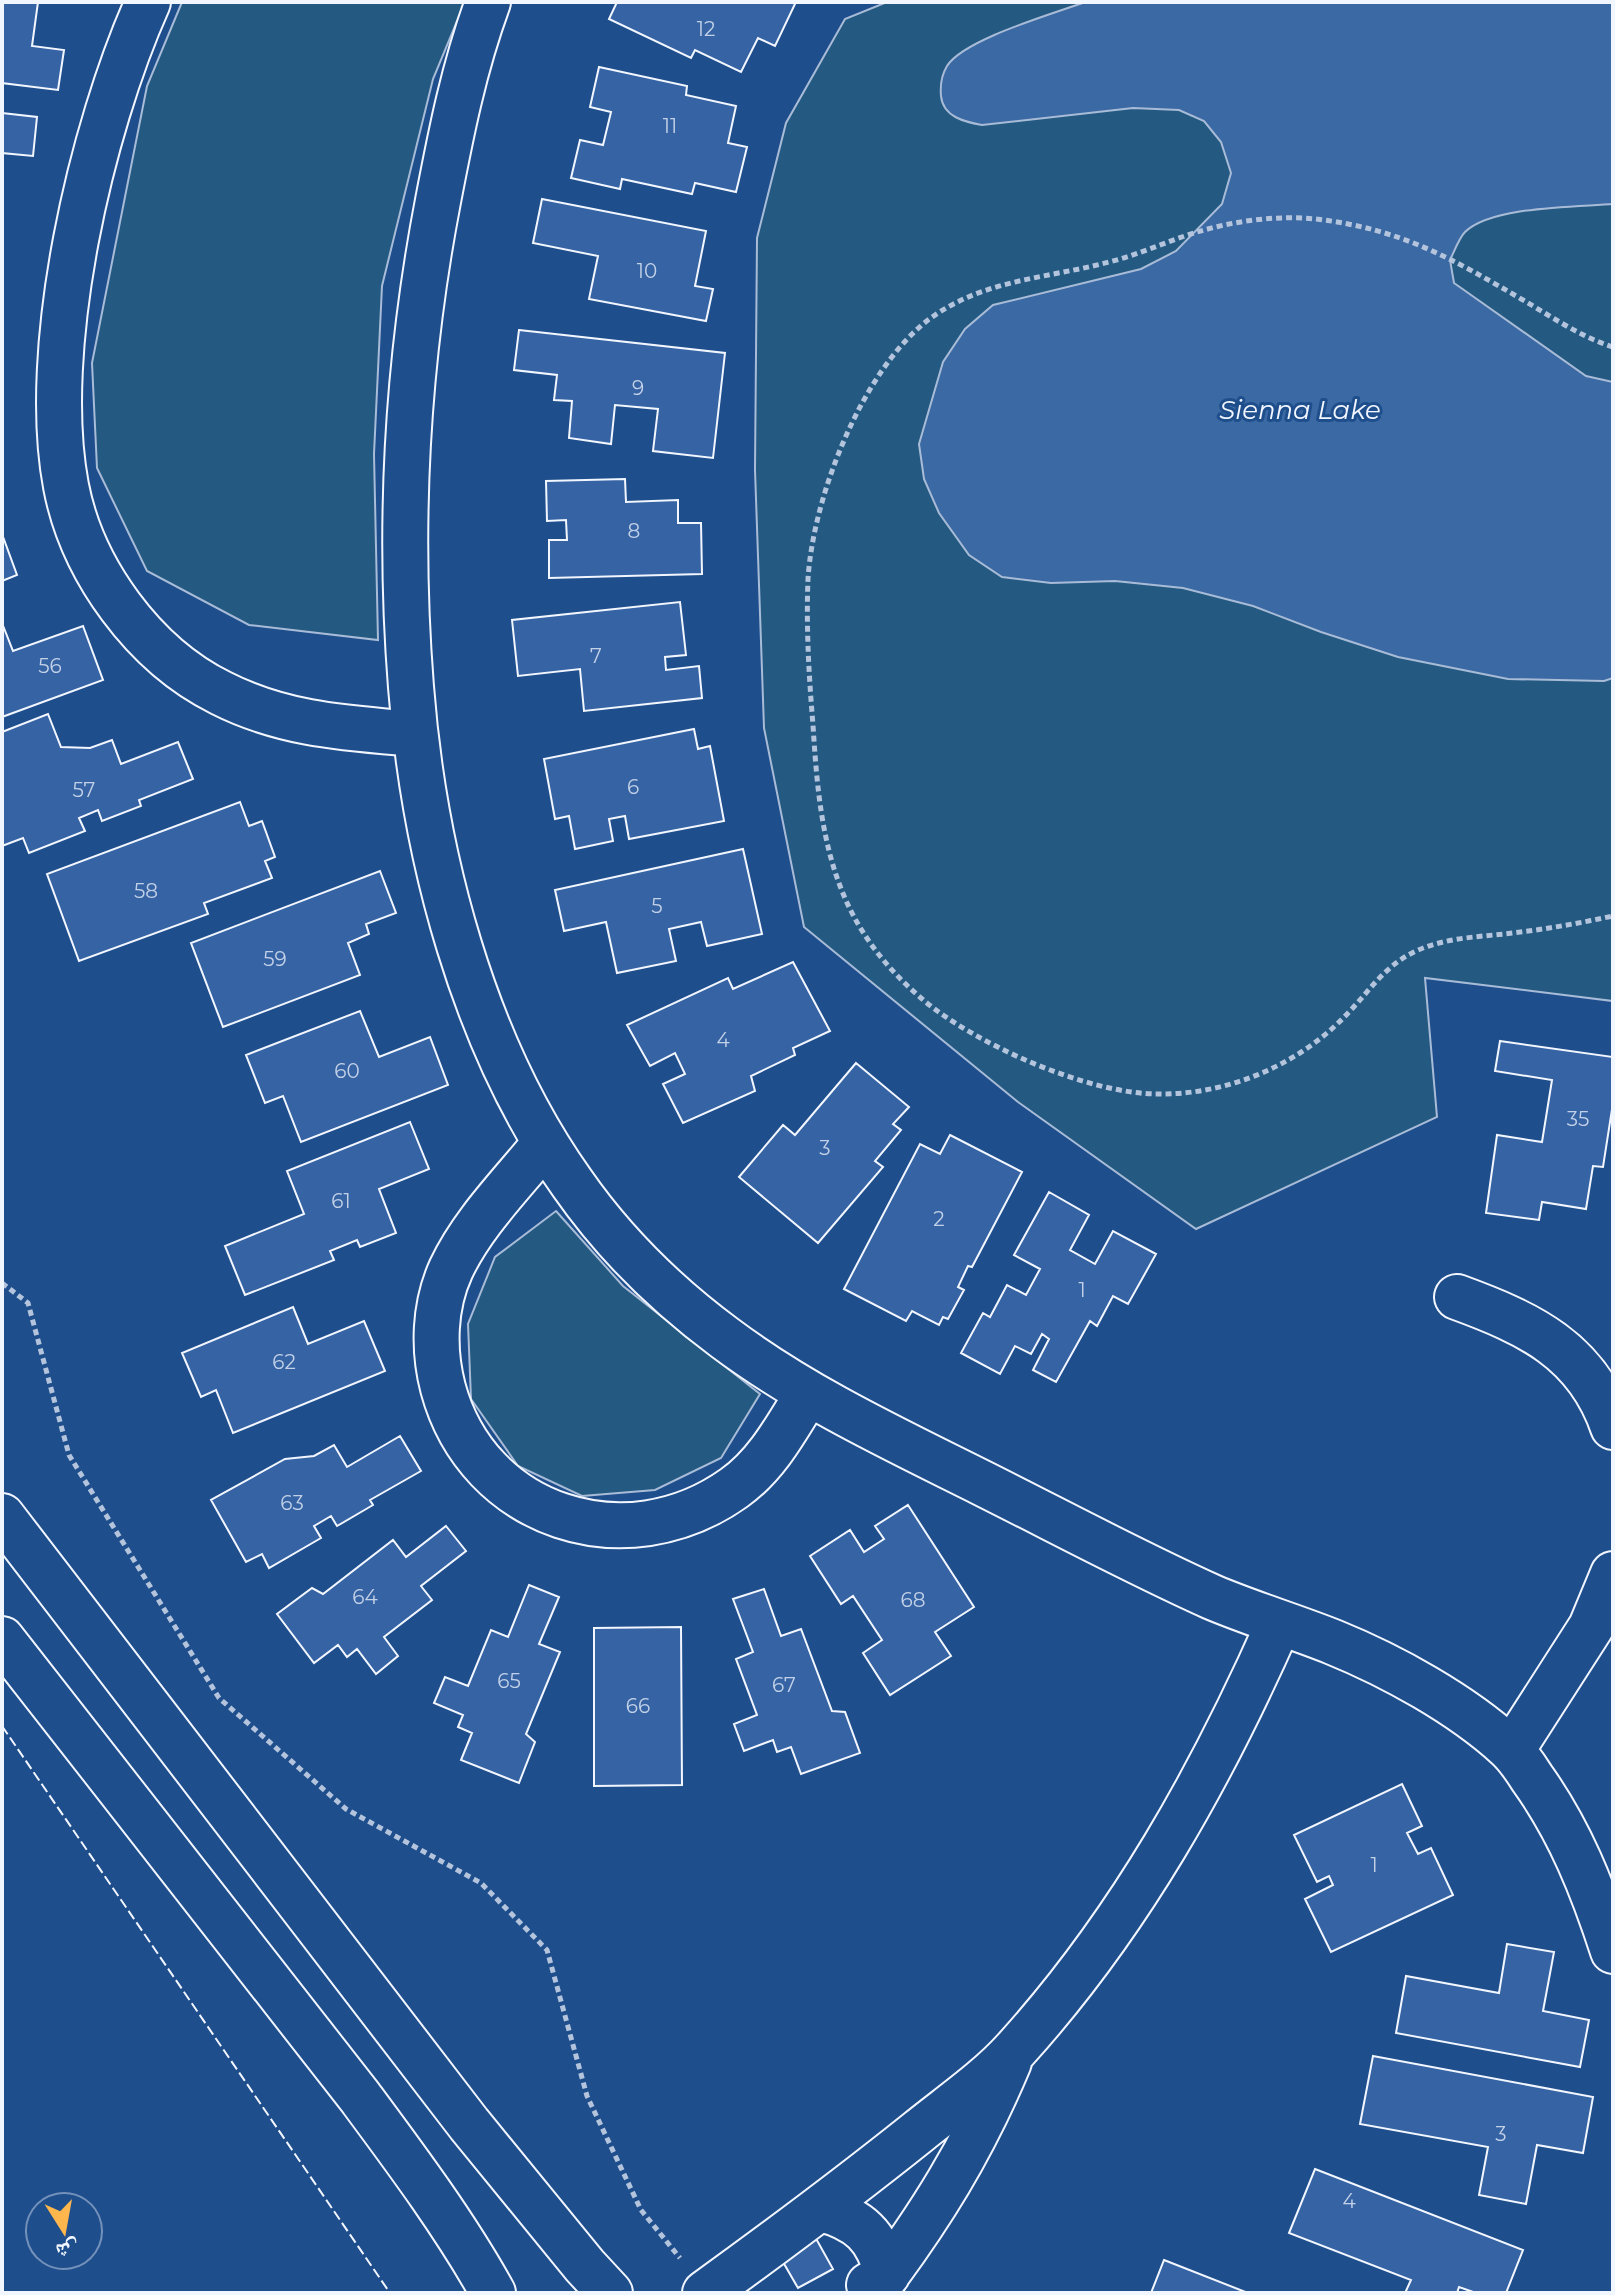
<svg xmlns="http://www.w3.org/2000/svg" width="1615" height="2295" font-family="Montserrat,'Noto Naskh Arabic',sans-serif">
<rect width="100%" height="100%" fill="#1f4e8c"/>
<path fill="#245a82" stroke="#a8bbd7" stroke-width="2" d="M182,2H465L433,79L382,286L374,454L378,640L249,625L147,571L97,468L92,363L147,86Z
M887,2H1613V1001L1425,978L1437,1117L1196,1229L1018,1102L804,927L764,728L755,470L757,238L786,123L845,19Z
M556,1211L623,1286L760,1394L721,1458L655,1490L582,1496L518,1466L471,1399L468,1324L495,1257Z"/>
<path fill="#3b69a3" stroke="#a8bbd7" stroke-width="2" d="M1085,2H1613V204C1577,207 1491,206 1465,232C1459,238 1454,252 1450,260L1454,283L1586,376L1613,382V678L1604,681L1508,679L1398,657L1321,632L1253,606L1183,588L1115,581L1051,583L1002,577L969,555L939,513L924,479L919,444L943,362L965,329L993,305L1141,269L1176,251L1222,204L1231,173L1221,142L1204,121L1179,110L1133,108L982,125C965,122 943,117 941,96C940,85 941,76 947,66C964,39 1053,14 1085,2Z"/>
<path fill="#3563a3" stroke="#f2f6ff" stroke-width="2" d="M2,2H38L32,46L64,50L58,90L2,83Z
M617,2H791L795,4L775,46L758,38L741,72L695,50L691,58L609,19Z
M599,67L687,86L686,95L736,106L728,143L747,147L736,192L695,183L692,194L622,179L620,189L571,178L580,140L603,145L611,112L590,107Z
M2,113L37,117L33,156L2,153Z
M542,199L706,231L695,286L713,289L706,321L589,299L598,256L533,243Z
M519,330L725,353L713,458L653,451L658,409L615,405L611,444L569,438L572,401L554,400L557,375L514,370Z
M625,479L626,502L678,500V523H701L702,574L549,578V540H567L566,520L547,521L546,481Z
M2,534L17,575L2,581Z
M680,602L686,655L665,657L666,670L699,666L702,698L584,711L580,669L518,676L512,620Z
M2,623L13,651L83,626L103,680L2,717Z
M48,714L61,747L90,748L112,740L121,764L178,742L193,779L139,800L141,806L102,821L98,810L79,818L85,831L29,853L23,838L2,846V732Z
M694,729L698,749L710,746L724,821L629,839L625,816L609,819L613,841L575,849L569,816L555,819L544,759Z
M240,802L249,826L262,821L275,857L265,861L272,878L204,903L208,914L79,961L47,874Z
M743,849L762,934L707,946L701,922L669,929L676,961L617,973L606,922L564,931L555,890Z
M380,871L396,913L366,924L369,934L348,943L360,975L223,1027L191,943Z
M793,962L830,1031L793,1048L795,1055L751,1076L755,1091L683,1123L663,1084L685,1074L675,1053L650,1066L627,1025L728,978L733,989Z
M360,1011L379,1057L430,1037L448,1085L301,1142L283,1096L265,1103L246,1055Z
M1500,1041L1613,1057V1103L1603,1167L1593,1166L1586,1209L1542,1202L1539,1220L1486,1213L1497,1135L1542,1142L1552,1080L1495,1071Z
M856,1063L909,1107L893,1124L901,1130L875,1161L883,1167L818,1243L739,1177L783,1125L795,1135Z
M410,1122L429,1169L379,1189L396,1233L360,1247L357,1240L330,1251L334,1260L245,1295L225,1246L304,1214L287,1171Z
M950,1135L1022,1172L972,1267L968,1266L958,1287L964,1290L948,1319L943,1317L939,1325L912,1311L906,1321L844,1289L920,1144L940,1154Z
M1049,1192L1089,1215L1070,1250L1095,1264L1113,1231L1156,1254L1128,1304L1113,1296L1097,1326L1090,1321L1056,1382L1033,1370L1049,1339L1042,1334L1031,1354L1015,1346L1000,1374L961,1353L983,1313L990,1317L1007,1285L1026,1295L1040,1269L1014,1255Z
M293,1307L308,1344L364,1321L385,1371L233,1433L216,1390L201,1397L182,1353Z
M400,1436L421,1471L370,1500L373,1505L337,1526L331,1516L314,1526L321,1538L269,1568L262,1554L246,1562L211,1500L285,1459L314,1456L334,1445L347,1467Z
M908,1505L974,1607L935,1632L951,1656L890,1695L863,1653L882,1640L853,1596L841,1604L810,1556L850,1530L864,1552L884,1539L875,1526Z
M446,1526L466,1551L421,1586L432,1600L384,1637L398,1656L376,1674L357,1649L347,1657L338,1645L314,1663L277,1614L312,1588L323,1594L393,1540L406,1557Z
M529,1585L559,1597L539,1644L560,1652L526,1734L535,1742L519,1783L461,1760L472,1733L458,1727L463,1715L434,1703L445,1677L468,1686L491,1630L508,1637Z
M764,1589L781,1636L801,1629L832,1711L845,1712L860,1753L801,1774L791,1747L777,1752L773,1740L744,1751L734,1724L757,1715L736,1659L753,1652L733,1599Z
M681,1627L682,1785L594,1786V1628Z
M1402,1784L1422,1826L1407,1833L1418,1854L1431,1848L1453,1895L1331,1952L1305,1899L1333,1885L1329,1876L1317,1882L1294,1835Z
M1507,1944L1554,1952L1543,2011L1589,2020L1580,2067L1396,2033L1406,1976L1499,1993Z
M1373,2056L1593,2097L1583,2153L1537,2145L1526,2204L1479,2195L1488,2147L1360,2124Z
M1315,2169L1523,2250L1506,2293H1476L1459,2287L1457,2293H1405L1411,2280L1289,2233Z
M814,2235L833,2269L798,2288L779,2255Z
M1164,2260L1248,2293H1151Z"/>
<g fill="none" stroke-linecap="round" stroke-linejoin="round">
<defs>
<path id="minor" d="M148,2C91,129 40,349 66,486C82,570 144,655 221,693C284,725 346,728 415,734
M488,2C464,67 451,133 438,201C407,362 398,524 411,687C424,855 473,1044 572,1183C613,1242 667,1295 725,1338C804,1397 894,1439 982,1483C1058,1521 1134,1562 1212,1597C1252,1614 1293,1626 1333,1642C1392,1666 1461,1704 1508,1747C1518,1756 1525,1767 1532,1778C1570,1831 1593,1889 1613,1951
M545,1143C513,1183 473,1222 451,1269C434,1306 433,1350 443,1388C478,1518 626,1565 734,1488C767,1465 787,1427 808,1393
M1457,1297C1528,1323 1587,1350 1613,1427
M2,1516L469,2124L585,2266L610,2293
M2,1639L360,2097C406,2159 456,2226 493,2293
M1512,1750L1591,1627L1613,1574
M821,2209C859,2219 878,2236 887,2275L869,2285
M705,2293C777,2241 848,2188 918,2132C950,2106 988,2080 1015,2050C1129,1924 1211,1777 1279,1623
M873,2293C931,2216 972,2150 1009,2062"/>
</defs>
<use href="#minor" stroke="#f2f6ff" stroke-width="48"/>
<path stroke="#b3c4dc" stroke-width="5" stroke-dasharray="6 4" stroke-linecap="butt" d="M1613,347C1581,337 1552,317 1523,300C1451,258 1401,229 1316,219C1276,215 1232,221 1194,233C1165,242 1138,255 1109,262C1045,279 983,279 928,320C862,371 813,497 808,579C806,628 809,677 813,725C817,789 822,853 851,911C868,945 893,974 921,998C974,1044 1088,1094 1158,1094C1229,1095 1301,1064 1349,1012C1370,990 1385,966 1414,952C1445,937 1480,937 1513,933C1547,929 1580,923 1613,916
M2,1283L28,1303L69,1455L219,1698L346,1809L481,1883L547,1950L587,2096L641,2210L680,2258"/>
<use href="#minor" stroke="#1f4e8c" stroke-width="44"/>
<path stroke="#f2f6ff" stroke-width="2" stroke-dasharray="10 4" stroke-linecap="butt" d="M2,1726L390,2293"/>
</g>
<g text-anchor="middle" stroke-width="6" stroke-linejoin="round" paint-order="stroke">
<g font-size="20" fill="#c3d1e8">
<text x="706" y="36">12</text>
<text x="670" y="133">11</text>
<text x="647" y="278">10</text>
<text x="638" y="395">9</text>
<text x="634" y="538">8</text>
<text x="596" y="663">7</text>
<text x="50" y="673">56</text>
<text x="633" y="794">6</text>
<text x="84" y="797">57</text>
<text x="146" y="898">58</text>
<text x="657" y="913">5</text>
<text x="275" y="966">59</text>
<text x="723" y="1047">4</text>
<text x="347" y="1078">60</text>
<text x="1578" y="1126">35</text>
<text x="825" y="1155">3</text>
<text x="341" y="1208">61</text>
<text x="939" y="1226">2</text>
<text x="1082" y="1297">1</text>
<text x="284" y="1369">62</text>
<text x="292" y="1510">63</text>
<text x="365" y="1604">64</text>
<text x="913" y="1607">68</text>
<text x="509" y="1688">65</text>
<text x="784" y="1692">67</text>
<text x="638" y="1713">66</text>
<text x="1374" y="1872">1</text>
<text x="1501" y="2141">3</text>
<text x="1349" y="2208">4</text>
</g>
<g font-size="26" font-style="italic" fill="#f2f6ff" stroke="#1f4e8c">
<text x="1300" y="419">Sienna Lake</text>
</g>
</g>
<rect width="1615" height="2295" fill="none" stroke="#f2f6ff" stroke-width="8"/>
<g transform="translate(64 2231) rotate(169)"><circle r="38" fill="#1f4e8c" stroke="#7391ba" stroke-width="2"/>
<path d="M0-6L14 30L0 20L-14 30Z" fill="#ffb74d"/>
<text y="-12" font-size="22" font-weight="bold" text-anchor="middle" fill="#f2f6ff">ش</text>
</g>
</svg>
